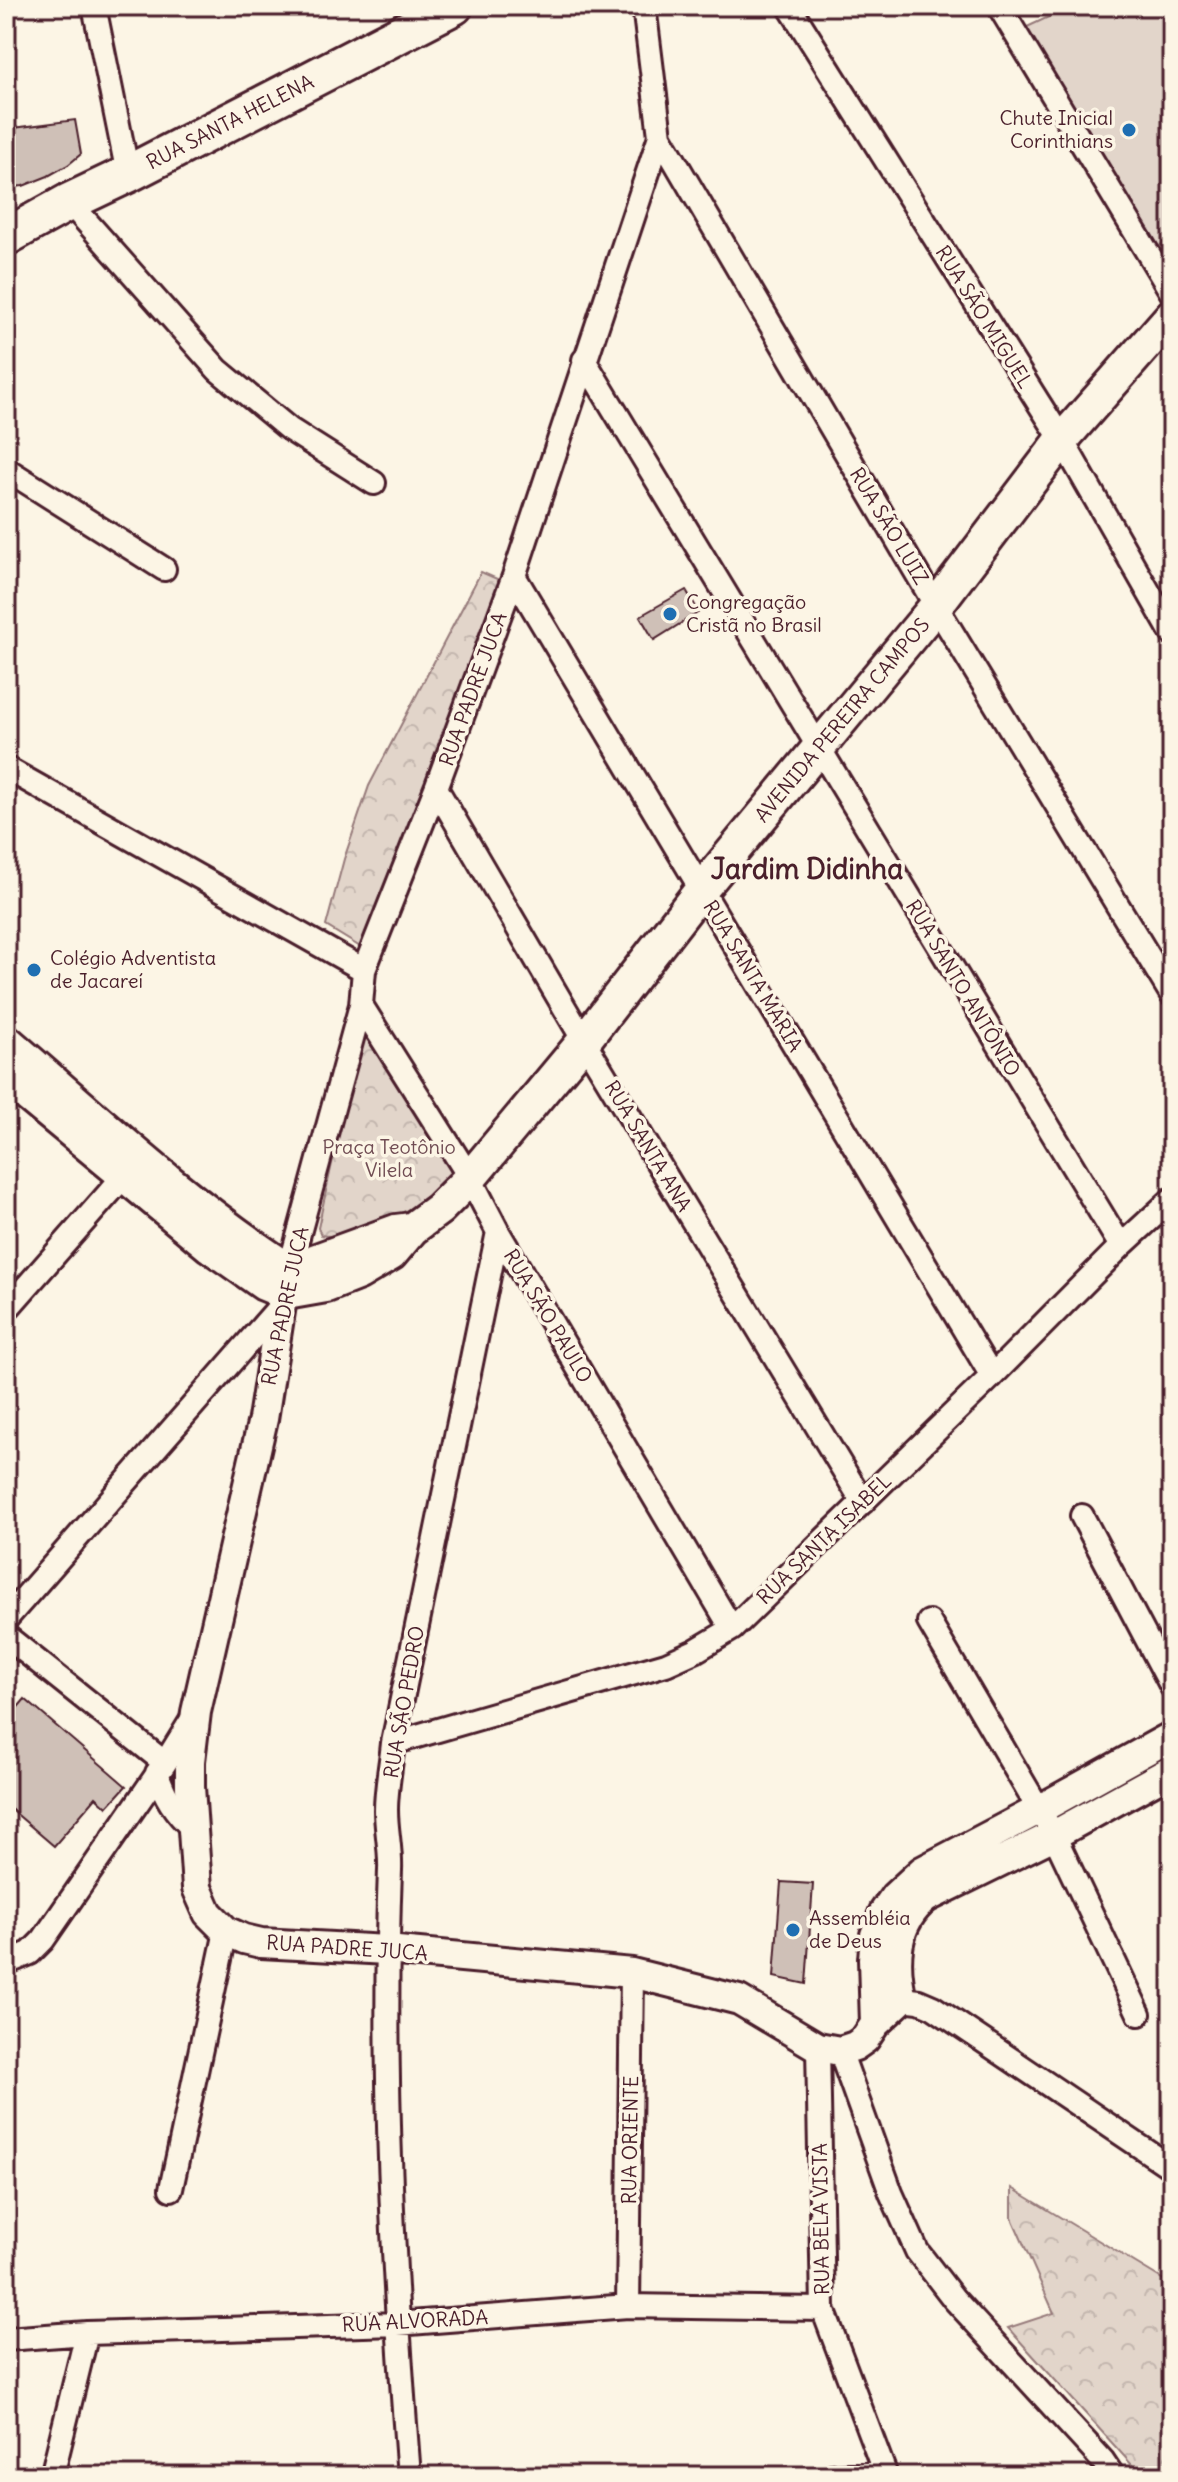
<svg xmlns="http://www.w3.org/2000/svg" width="1178" height="2482" font-family="Delius,sans-serif">
<defs>
<pattern id="forest-crowns" width="20" height="18" patternUnits="userSpaceOnUse" patternTransform="scale(2)"><rect width="20" height="18" fill="#e2d5ca"/><path d="M2 6a3 3 0 1 1 6 0M12 15a3 3 0 1 1 6 0" fill="none" stroke="#c3b6ae"/></pattern>
</defs>
<rect width="100%" height="100%" fill="#fcf5e5"/>
<filter id="ink" filterUnits="userSpaceOnUse"><feTurbulence type="fractalNoise" baseFrequency=".0125" numOctaves="2"/><feDisplacementMap in="SourceGraphic" scale="16" xChannelSelector="R" yChannelSelector="G"/><feConvolveMatrix kernelMatrix="1 2 1 2 8 2 1 2 1" color-interpolation-filters="sRGB"/></filter>
<g filter="url(#ink)">
<path fill="url(#forest-crowns)" stroke="#967a7a" stroke-width="2" d="M481,572L504,582L434,777L362,948L326,926L344,859L369,786Z
M364,1035L455,1159L458,1167L449,1189C420,1203 351,1243 321,1235L318,1228L359,1039Z
M1012,2188L1172,2285V2476H1142L1008,2328L1054,2313L1012,2218Z"/>
<path fill="#e2d5ca" stroke="#967a7a" stroke-width="2" d="M1072,6H1172V233L1157,249L1025,28Z"/>
<path fill="#cfc0b7" stroke="#4a1f2b" stroke-width="2" d="M75,120L81,154L68,165L48,176L23,186L6,188V129Z
M686,590L699,612L654,640L640,616Z
M25,1699L126,1786L107,1807L96,1797L54,1846L6,1805V1721Z
M781,1882L813,1884L806,1984L774,1977Z"/>
<g fill="none" stroke-linecap="round" stroke-linejoin="round">
<defs>
<path id="minor" d="M94,6L128,174
M789,6L1062,440L1172,633
M999,6L1172,293
M660,136L936,606L1172,995
M69,202L218,370L289,429L374,483
M584,360L1121,1246
M6,469L164,569
M514,576L992,1376
M6,768L364,970
M436,788L584,1041L863,1502
M361,1005L470,1178L498,1232L732,1629
M289,1270L361,1005L364,970L436,788L514,576L660,136L644,6
M6,1310L124,1176
M1082,1516L1172,1687
M6,1619L281,1305
M929,1622L1054,1835L1139,2014
M6,1636L165,1763
M393,1743L666,1664L695,1651L732,1629L992,1376L1121,1246L1172,1199
M157,1773C165,1797 174,1811 193,1829
M6,1963L30,1953L43,1940L165,1763L194,1716
M902,1999L919,2001L933,2007L1172,2168
M818,2047L823,2309L886,2476
M840,2051L891,2193L917,2251L954,2299L1103,2461L1113,2476
M171,2189L226,1931
M628,2306L632,1973
M6,2339L87,2333L397,2324L628,2306L823,2309
M52,2476L87,2333
M409,2476C393,2274 382,2072 390,1870C391,1850 386,1830 386,1810C386,1788 391,1765 393,1743L498,1232
M832,2476L884,2473"/>
<path id="tertiary" d="M289,1273L281,1305L263,1419L196,1712L190,1761V1787L197,1888L208,1913L226,1931L244,1939L261,1943L387,1950L632,1973L739,2000L818,2047L840,2051L855,2046L865,2039L875,2024L902,1999C893,1962 894,1924 926,1898L1054,1835L1172,1770
M875,2024L873,1959L875,1935L884,1912L895,1896L922,1871L1040,1809L1172,1736"/>
<path id="secondary" d="M6,1041C98,1120 187,1204 289,1270L396,1231L412,1229
M6,1077L210,1246L264,1284L286,1293L326,1286L359,1273L391,1254L412,1229L439,1209L470,1178L584,1041L701,890L936,606L1062,440L1172,315"/>
<path id="primary" d="M6,237L69,202L128,174L454,6"/>
</defs>
<use href="#minor" stroke="#4a1f2b" stroke-width="28"/>
<use href="#tertiary" stroke="#4a1f2b" stroke-width="34"/>
<use href="#secondary" stroke="#4a1f2b" stroke-width="38"/>
<use href="#primary" stroke="#4a1f2b" stroke-width="42"/>
<use href="#minor" stroke="#fcf5e5" stroke-width="22"/>
<use href="#tertiary" stroke="#fcf5e5" stroke-width="28"/>
<use href="#secondary" stroke="#fcf5e5" stroke-width="32"/>
<use href="#primary" stroke="#fcf5e5" stroke-width="36"/>
</g>
</g>
<g fill="#1f6fb2" stroke="#fcf5e5" stroke-width="3">
<circle cx="1129" cy="130" r="8"/>
<circle cx="670" cy="614" r="8"/>
<circle cx="34" cy="970" r="8"/>
<circle cx="793" cy="1930" r="8"/>
</g>
<g text-anchor="middle" stroke-width="7" stroke-linejoin="round" paint-order="stroke">
<g font-size="20" fill="#4a1f2b" stroke="#fcf5e5" text-anchor="start">
<text x="1113" y="125" text-anchor="end">Chute Inicial<tspan x="1113" dy="23">Corinthians</tspan></text>
<text x="686" y="609">Congregação<tspan x="686" dy="23">Cristã no Brasil</tspan></text>
<text x="50" y="965">Colégio Adventista<tspan x="50" dy="23">de Jacareí</tspan></text>
<text x="809" y="1925">Assembléia<tspan x="809" dy="23">de Deus</tspan></text>
</g>
<g font-size="20" fill="#4a1f2b" stroke="#fcf5e5">
<text transform="translate(230 122) rotate(-27)" y="7">RUA SANTA HELENA</text>
<text transform="translate(984 317) rotate(58)" y="7">RUA SÃO MIGUEL</text>
<text transform="translate(889 526) rotate(59)" y="7">RUA SÃO LUIZ</text>
<text transform="translate(473 689) rotate(-70)" y="7">RUA PADRE JUCA</text>
<text transform="translate(842 720) rotate(-50)" y="7">AVENIDA PEREIRA CAMPOS</text>
<text transform="translate(753 976) rotate(59)" y="7">RUA SANTA MARIA</text>
<text transform="translate(963 988) rotate(59)" y="7">RUA SANTO ANTÔNIO</text>
<text transform="translate(648 1146) rotate(59)" y="7">RUA SANTA ANA</text>
<text transform="translate(285 1306) rotate(-78)" y="7">RUA PADRE JUCA</text>
<text transform="translate(548 1316) rotate(59)" y="7">RUA SÃO PAULO</text>
<text transform="translate(824 1539) rotate(-44)" y="7">RUA SANTA ISABEL</text>
<text transform="translate(404 1702) rotate(-80)" y="7">RUA SÃO PEDRO</text>
<text transform="translate(347 1948) rotate(4)" y="7">RUA PADRE JUCA</text>
<text transform="translate(630 2140) rotate(-89)" y="7">RUA ORIENTE</text>
<text transform="translate(821 2219) rotate(-91)" y="7">RUA BELA VISTA</text>
<text transform="translate(415 2321) rotate(-3)" y="7">RUA ALVORADA</text>
</g>
<g font-size="20" fill="#704c53" stroke="#fcf5e5">
<text x="389" y="1154">Praça Teotônio<tspan x="389" dy="23">Vilela</tspan></text>
</g>
<g font-size="28" font-weight="bold" fill="#4a1f2b" stroke="#fcf5e5">
<text x="807" y="879">Jardim Didinha</text>
</g>
</g>
<rect width="1178" height="2482" fill="none" stroke="#fcf5e5" stroke-width="32"/>
<rect x="16" y="16" width="1146" height="2450" fill="none" stroke="#4a1f2b" stroke-width="3" filter="url(#ink)"/>
</svg>
